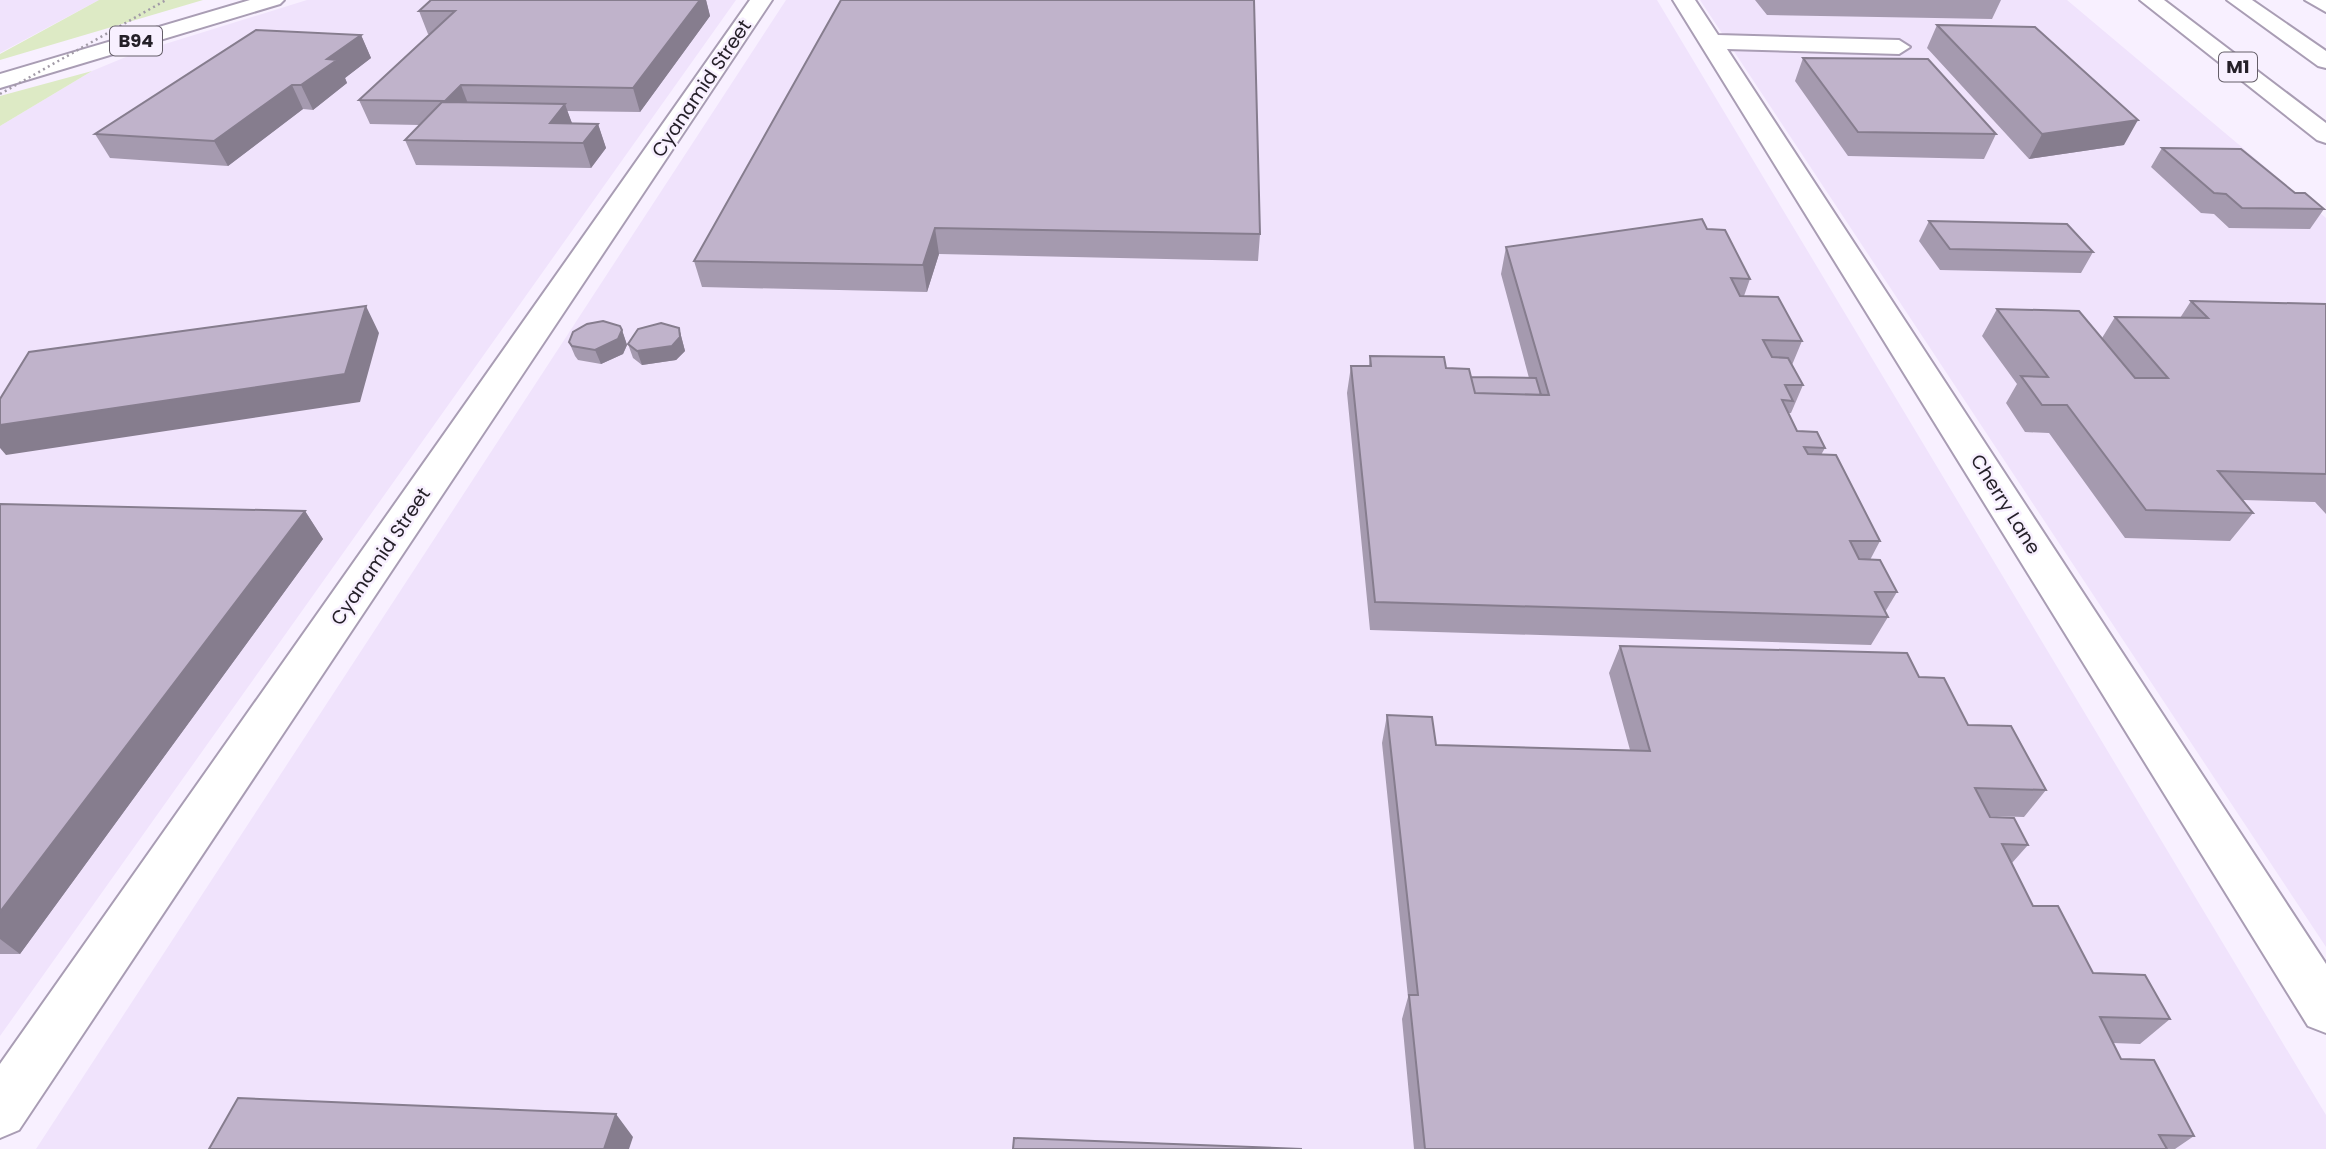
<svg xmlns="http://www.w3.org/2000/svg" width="2326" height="1149" font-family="Poppins,sans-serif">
<rect width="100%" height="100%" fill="#f8f0ff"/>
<path fill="#f0e3fc" d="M0,0H99L0,53Z
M307,0H736L0,1036V126L92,71L133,54Z
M786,0H1657L2326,1115V1149H36Z
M1700,0H2067L2326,218V947Z"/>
<path fill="#ddeac5" d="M99,0H203L0,60V54Z
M92,71L0,126V96Z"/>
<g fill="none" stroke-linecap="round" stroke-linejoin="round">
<defs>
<path id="minor" d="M750,0H772L19,1130L0,1138V1064Z
M1673,0H1695L1718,35L1899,40L1910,47L1899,54L1727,49L2326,964V1033L2308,1026Z
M2305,0H2326V12Z"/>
<path id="major" d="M250,0H284L280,4L0,88V74Z"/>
<path id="highway" d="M2140,0H2164L2326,123V143L2317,140Z
M2227,0H2252L2326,51V68L2318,66Z"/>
</defs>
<use href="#minor" stroke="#a99db4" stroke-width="4"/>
<use href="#major" stroke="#a99db4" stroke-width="4"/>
<use href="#highway" stroke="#a99db4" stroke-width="4"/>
<use href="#minor" fill="#fff" fill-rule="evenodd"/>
<use href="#major" fill="#fff" fill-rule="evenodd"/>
<use href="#highway" fill="#fff" fill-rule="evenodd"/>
<path stroke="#a29ba7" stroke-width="2.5" stroke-dasharray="2 3.5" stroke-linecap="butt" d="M0,94L166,0"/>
</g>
<path fill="#a59aaf" d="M431,0H706L710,16L640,112L567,111L572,123L598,124L606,148L591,168L416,165L405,140L419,125L370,124L359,100L431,34H428L419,11Z
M841,0L1260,234L1258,261L939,254L927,292L702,287L694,261Z
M1755,0H2001L1992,19L1767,15Z
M1937,25L2124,145L2029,159L1927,48Z
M361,35L371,58L345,78L347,83L313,110L303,109L228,166L110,158L95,134Z
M1803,58L1996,134L1984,159L1848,156L1795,81Z
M2162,148L2295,193L2324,209L2310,229L2229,228L2214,214L2201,213L2151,167Z
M1929,221L2093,252L2081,273L1940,270L1919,241Z
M1506,247L1750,279L1744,296L1802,341L1792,365L1803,385L1791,413H1788L1797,431L1825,448L1821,455L1880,541L1870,560L1897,592L1885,612L1888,617L1871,645L1370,630L1347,393L1351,366H1369L1370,356L1446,368L1471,377L1529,378L1501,274Z
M2191,301L2326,304V514L2315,502L2243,500L2253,513L2230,541L2125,538L2049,433L2025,432L2006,403L2017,384L1982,336L1997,309L2102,338L2115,317L2180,318Z
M679,328L685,351L676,360L642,365L633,358L628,344Z
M622,330L627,345L623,354L601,364L578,360L575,356L569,342Z
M0,504L305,511L323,539L20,954H0Z
M1620,646L1919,677L1968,725L2046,790L2024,817L1989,816L2028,845L2012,863L2033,906L2093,973L2170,1019L2140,1044L2113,1043L2121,1059L2194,1136L2175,1149H1414L1402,1019L1408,997L1382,743L1387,715L1436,745L1630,750L1609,673Z"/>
<path fill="#867d8e" d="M700,0H706L710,16L640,112L633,88Z
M361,35L371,58L345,78L347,83L313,110L301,85L327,59Z
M292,85L303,109L228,166L214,141Z
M461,85L470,109L455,126L445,101Z
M565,104L574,129L550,123Z
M2138,120L2124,145L2029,159L2042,134Z
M598,124L606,148L591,168L583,143Z
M935,228L939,254L927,292L923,265Z
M366,306L379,333L360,402L6,455L0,448V425Z
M679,328L685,351L676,360L642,365L637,351Z
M622,330L627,345L623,354L601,364L595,350Z
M305,511L323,539L20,954L0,939V912Z
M616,1114L633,1137L629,1149H604Z"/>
<path fill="#c0b3cb" stroke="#867d8e" stroke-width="2" d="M431,0H700L633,88L461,85L445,101L359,100L455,11H419Z
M841,0H1254L1260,234L935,228L923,265L694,261Z
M1937,25L2035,27L2138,120L2042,134Z
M256,30L361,35L327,59L337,60L301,85H292L214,141L95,134Z
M1803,58L1928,59L1996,134L1858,132Z
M442,102L565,104L550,123L598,124L583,143L405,140Z
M2162,148L2241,149L2295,193H2305L2324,209L2242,208L2226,194L2214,193Z
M1702,219L1707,229L1725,230L1750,279L1731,278L1740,296L1778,297L1802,341L1763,340L1772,357L1788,358L1803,385H1785L1793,401L1782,400L1797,431L1817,432L1825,448L1804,447L1808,454L1836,455L1880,541H1850L1859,559L1880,560L1897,592H1875L1888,617L1375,602L1351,366H1371L1370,356L1444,357L1446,368L1469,369L1475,393L1549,395L1506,247Z
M1929,221L2067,224L2093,252L1950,249Z
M2191,301L2326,304V474L2218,471L2253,513L2146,510L2067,405H2042L2021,376L2048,377L1997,309L2079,311L2135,378H2168L2115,317L2208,318Z
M366,306L345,374L0,425V399L29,352Z
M603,321L620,326L622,330L618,339L595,350L572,346L569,342L573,332L587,324Z
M661,323L679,328L680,337L672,346L637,351L628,344L638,329Z
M1471,377L1536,378L1541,395L1475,393Z
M0,504L305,511L0,912Z
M1620,646L1907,653L1919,677L1944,678L1968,725L2011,726L2046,790L1975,788L1990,817L2014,818L2028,845L2002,844L2033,906H2058L2093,973L2145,975L2170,1019L2100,1017L2121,1059L2154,1060L2194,1136L2159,1135L2167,1149H1425L1409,995H1418L1387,715L1432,717L1436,745L1650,751Z
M238,1098L616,1114L604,1149H209Z
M1014,1138L1302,1149H1013Z"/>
<g text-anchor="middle" stroke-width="5" stroke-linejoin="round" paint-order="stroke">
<g fill="#f8f0ff" stroke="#645e68" stroke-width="2">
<rect x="110" y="26.5" width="52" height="29" rx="5"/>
<rect x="2219" y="52.5" width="38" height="29" rx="5"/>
</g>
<g font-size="18" font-weight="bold" fill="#241f28">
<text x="136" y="47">B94</text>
<text x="2238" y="73">M1</text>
</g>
<g font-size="19" fill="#241f28" stroke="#f8f0ff">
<text transform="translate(701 88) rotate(-56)" y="7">Cyanamid Street</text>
<text transform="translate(2006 504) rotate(58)" y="7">Cherry Lane</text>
<text transform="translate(380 556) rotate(-56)" y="7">Cyanamid Street</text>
</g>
</g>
</svg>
